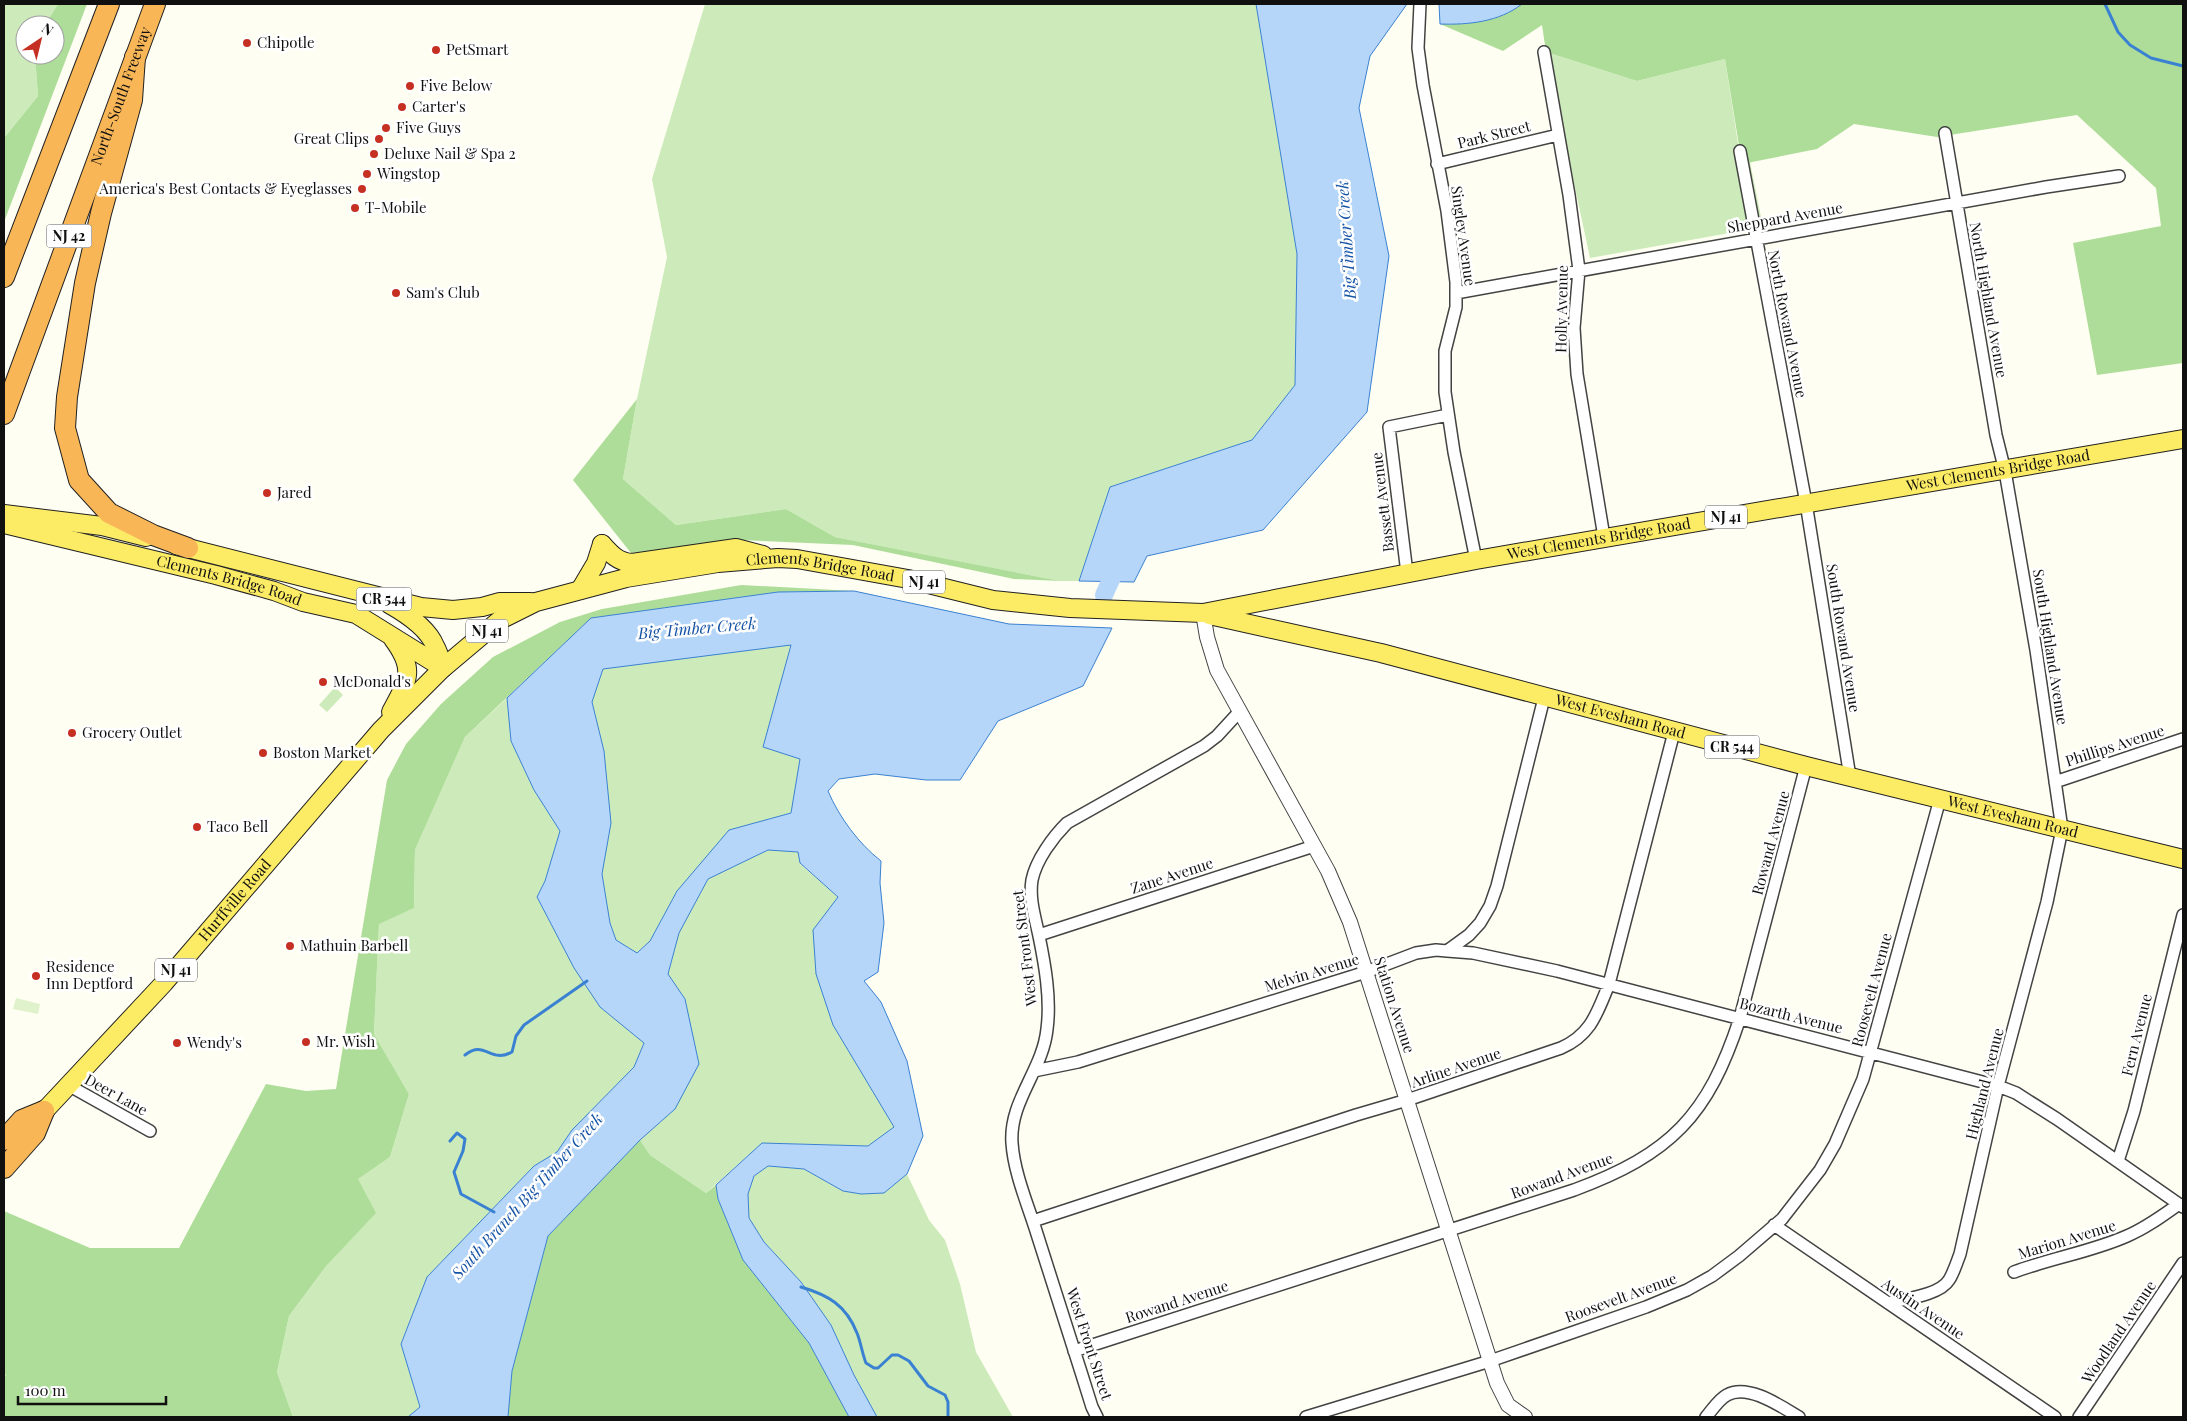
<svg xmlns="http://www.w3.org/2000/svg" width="2187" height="1421" font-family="'Playfair Display',serif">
<rect width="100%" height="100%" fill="#fffef2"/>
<path fill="#cdebba" d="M4,4H58L45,25H25V55H35L38,96L4,138Z
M705,4H1256L1297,254L1295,385L1252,440L1110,487L1079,581H1059L835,537L786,509L676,525L623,479L637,399L667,257L652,179Z
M1546,52L1637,81L1725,59L1741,163L1750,162L1763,227L1590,258Z
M791,644L764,746L801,758L791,813L770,819L677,891L650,941L637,953L616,940L610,923L602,874L611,823L604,751L592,702L603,669Z
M335,687L343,695L327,712L319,705Z
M507,698L511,741L534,790L560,831L545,881L537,897L574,968L600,1006L644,1042L634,1067L572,1130L557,1152L534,1166L427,1277L401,1343L420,1408L408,1417H293L277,1372L289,1316L327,1265L357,1179L390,1157L409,1094L374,1034L379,923L414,908L415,850L465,737Z
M768,850L798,852L800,864L838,897L844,1040L894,1127L868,1146L762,1143L706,1193L650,1155L640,1140L675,1109L685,999L668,974L679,933L708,879Z
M768,1166L804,1169L843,1191L884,1193L907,1174L929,1220L945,1240L960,1284L976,1352L1013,1417H877L854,1375L831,1325L801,1282L764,1242L749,1218L748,1194L754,1176Z"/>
<path fill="#aedd99" d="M58,4H87L4,222V138L38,96L35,55H55V25H45Z
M1522,4H2183V363L2097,375L2073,243L2161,226L2156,188L2077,115L1937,137L1854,124L1817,149L1742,164L1725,59L1637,81L1546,52L1542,25L1503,51L1440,24C1468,25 1499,22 1522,4Z
M637,399L623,479L676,525L786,509L835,537L1060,581L1014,579L853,545L739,540L631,553L573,480Z
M741,585L854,591L778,592L591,618L465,737L415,850L414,908L379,924L374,1034L409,1094L390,1157L358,1179L376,1213L327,1265L289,1316L277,1372L293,1417H4V1377L6,1375L4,1374V1211L90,1248H179L266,1084L306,1091L336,1089L387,780L406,744L441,704L493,657L560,622L602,609Z
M640,1140L650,1155L706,1193L716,1185L718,1199L743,1260L809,1343L849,1417H508L512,1371L548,1236Z"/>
<path fill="#e0f2cc" d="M16,998L40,1004L38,1014L13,1009Z"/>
<path fill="#b5d6f8" stroke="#3a81d2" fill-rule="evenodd" d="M1256,4H1407L1370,56L1359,108L1389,256L1367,412L1263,530L1147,556L1134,582L1079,581L1110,487L1252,440L1295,385L1297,254Z
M1439,4H1522C1499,22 1468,25 1440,24Z
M854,591L1009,624L1112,628L1083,686L998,721L960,780H926L875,774L839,779L828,791C839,817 859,844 881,861L880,883L884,923L878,972L864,981L881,1002L907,1061L923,1136L907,1174L884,1193L861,1194L843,1191L804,1169L768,1166L754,1176L748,1194L749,1218L764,1242L801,1282L831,1325L854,1375L877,1417H849L809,1343L743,1260L718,1199L716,1185L762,1143L868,1146L894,1127L833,1025L816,974L813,930L838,897L800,863L798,852L768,850L708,879L679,933L668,974L685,999L699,1064L675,1109L640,1140L548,1236L512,1371L508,1417H408L420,1407L401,1344L427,1277L534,1166L557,1152L572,1130L634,1067L644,1043L600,1007L574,968L537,897L545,881L560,831L534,790L511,741L507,698L591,618L778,592ZM791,645L763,747L800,759L791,813L729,830L677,891L650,941L637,953L616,940L610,923L602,874L611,823L604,751L592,702L603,669Z"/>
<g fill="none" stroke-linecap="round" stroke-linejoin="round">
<path stroke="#3a81d2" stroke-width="3" d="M2105,4L2118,32L2130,45L2151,58L2183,66
M465,1055C485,1039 490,1064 512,1052L516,1036L524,1025L587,981
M450,1141L457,1133L465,1139L463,1151L454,1172L461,1194L494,1212
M801,1287C828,1295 846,1305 857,1333C861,1343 862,1353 866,1363L874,1368H878L892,1355H898L909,1361L928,1386L945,1395L948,1402V1417"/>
<path stroke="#b5d6f8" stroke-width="18" d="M1104,595L1119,562"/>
<defs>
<path id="minor" d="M1420,4L1418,48L1423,85L1447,211L1456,282V307L1445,351V392L1454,452L1476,560
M1544,52L1569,195L1579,270L1574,328L1577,374L1604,537
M1740,151L1806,503L1850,777
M1437,164L1558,135
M1456,293L2046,187L2119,176
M1407,573L1389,427L1448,415
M2055,782L2183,739
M1039,935L1314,846
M1447,951L1473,953L1557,971L1998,1086L2016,1093L2057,1119L2183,1207
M1034,1071L1078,1062L1366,972L1416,953L1436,950L1447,951L1469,935L1480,923L1490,906L1497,886L1544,698
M68,1085L150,1131
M2118,1161L2134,1111L2183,915
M1033,1221L1356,1115L1407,1100L1561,1048C1591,1035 1597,1013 1609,984L1674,732
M1774,1225L2055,1417
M2014,1272C2051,1258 2091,1252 2127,1236C2146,1228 2162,1216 2179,1204
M1888,1303C1905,1299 1940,1295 1949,1280C1954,1272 1957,1262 1960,1254L1998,1086L2047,902L2062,829L2036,650L2005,471L1996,435L1945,133
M1074,1351L1574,1190C1671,1154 1708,1116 1740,1018L1806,766
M1097,1417L1092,1407C1074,1349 1055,1291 1037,1234C1028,1205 1014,1173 1012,1143C1009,1101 1043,1070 1047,1029C1051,999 1045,965 1039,936C1035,917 1029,899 1032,880C1036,860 1053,837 1067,823L1204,746L1217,736L1240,711
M1306,1417L1490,1361L1646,1307L1687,1290L1712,1276L1739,1256L1782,1219L1820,1170L1835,1144L1863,1079L1940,799
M1706,1417C1712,1410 1719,1399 1727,1395C1748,1383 1782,1407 1799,1417
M2079,1417L2183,1263"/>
<path id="tertiary" d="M1203,613L1207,637L1217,670L1328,871L1350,922L1497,1383L1508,1405L1525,1417"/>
<g id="primary">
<path d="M4,514L102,526L146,537"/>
<path id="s1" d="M4,524L216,575L274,591L303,602L356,614L443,668"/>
<path d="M602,544C611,554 618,562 632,563L736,548L763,555"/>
<path d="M176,545L421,607L453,610L482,607L500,602H531"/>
<path d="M580,590L596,563L602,544"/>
<path d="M389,604C405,613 428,628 435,646C439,653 441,661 443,668"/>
<path id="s2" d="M1209,615L1381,653L1806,766L2183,859"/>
<path d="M391,712C408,680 416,670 393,639"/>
<path id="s3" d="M35,1121L164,983L381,730L443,668L500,620L536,602L626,578L718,563L778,558L797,559L908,579L993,600L1070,608L1203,613L1476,560L2183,439"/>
</g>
<g id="motorway">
<path d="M135,57L132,100L101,213L85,283L67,397L65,428L79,480L109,513L153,535L188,548"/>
<path d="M4,277L109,4"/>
<path id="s4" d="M4,414L155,4"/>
<path d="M4,1140L22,1120L44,1111"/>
<path d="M4,1168L35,1133L44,1111"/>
</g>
</defs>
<use href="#minor" stroke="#434343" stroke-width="14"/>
<use href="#tertiary" stroke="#434343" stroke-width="16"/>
<use href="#primary" stroke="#212121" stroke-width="20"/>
<use href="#motorway" stroke="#212121" stroke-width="22"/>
<use href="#minor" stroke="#fff" stroke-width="11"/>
<use href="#tertiary" stroke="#fff" stroke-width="14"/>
<use href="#primary" stroke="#fceb65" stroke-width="18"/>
<use href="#motorway" stroke="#f8b657" stroke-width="20"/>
</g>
<g fill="#c53022" stroke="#fff" stroke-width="2">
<circle cx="247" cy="43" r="5"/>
<circle cx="436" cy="50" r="5"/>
<circle cx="410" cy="86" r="5"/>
<circle cx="402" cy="107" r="5"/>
<circle cx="386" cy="128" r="5"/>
<circle cx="379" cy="139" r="5"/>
<circle cx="374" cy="154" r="5"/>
<circle cx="367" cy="174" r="5"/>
<circle cx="362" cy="189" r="5"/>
<circle cx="355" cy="208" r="5"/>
<circle cx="396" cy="293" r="5"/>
<circle cx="267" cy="493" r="5"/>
<circle cx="323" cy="682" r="5"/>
<circle cx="72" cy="733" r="5"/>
<circle cx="263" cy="753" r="5"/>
<circle cx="197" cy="827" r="5"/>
<circle cx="290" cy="946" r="5"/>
<circle cx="36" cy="976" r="5"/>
<circle cx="306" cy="1042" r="5"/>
<circle cx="177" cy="1043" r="5"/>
</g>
<g text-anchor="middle" stroke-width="5" stroke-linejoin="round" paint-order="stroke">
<g fill="#fff" stroke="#585858" stroke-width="1">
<rect x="46.5" y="224.5" width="45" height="23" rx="4"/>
<rect x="1705" y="505.5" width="42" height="23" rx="4"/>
<rect x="903" y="570.5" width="42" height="23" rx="4"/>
<rect x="356.5" y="587.5" width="55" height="23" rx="4"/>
<rect x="466" y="619.5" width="42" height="23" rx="4"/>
<rect x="1704.5" y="735.5" width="55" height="23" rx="4"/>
<rect x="155" y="958.5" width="42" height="23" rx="4"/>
</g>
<g font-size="14" font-weight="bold" fill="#101010">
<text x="69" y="241">NJ 42</text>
<text x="1726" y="522">NJ 41</text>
<text x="924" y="587">NJ 41</text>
<text x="384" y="604">CR 544</text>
<text x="487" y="636">NJ 41</text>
<text x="1732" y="752">CR 544</text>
<text x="176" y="975">NJ 41</text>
</g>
<g font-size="15" fill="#101010" stroke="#fff" text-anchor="start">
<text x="257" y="48">Chipotle</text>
<text x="446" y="55">PetSmart</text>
<text x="420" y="91">Five Below</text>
<text x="412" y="112">Carter's</text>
<text x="396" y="133">Five Guys</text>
<text x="369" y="144" text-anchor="end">Great Clips</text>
<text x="384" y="159">Deluxe Nail &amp; Spa 2</text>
<text x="377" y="179">Wingstop</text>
<text x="352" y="194" text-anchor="end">America's Best Contacts &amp; Eyeglasses</text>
<text x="365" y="213">T-Mobile</text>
<text x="406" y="298">Sam's Club</text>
<text x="277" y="498">Jared</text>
<text x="333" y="687">McDonald's</text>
<text x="82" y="738">Grocery Outlet</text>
<text x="273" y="758">Boston Market</text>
<text x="207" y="832">Taco Bell</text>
<text x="300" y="951">Mathuin Barbell</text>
<text x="46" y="972">Residence<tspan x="46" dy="17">Inn Deptford</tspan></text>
<text x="316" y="1047">Mr. Wish</text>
<text x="187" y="1048">Wendy's</text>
</g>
<g font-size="15" fill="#101010" stroke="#fff">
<text dy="5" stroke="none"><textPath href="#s4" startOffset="339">North-South Freeway</textPath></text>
<text transform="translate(1494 135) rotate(-14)" y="5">Park Street</text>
<text transform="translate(1785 218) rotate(-10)" y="5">Sheppard Avenue</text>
<text transform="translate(1463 236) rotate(82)" y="5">Singley Avenue</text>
<text transform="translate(1988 300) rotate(80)" y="5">North Highland Avenue</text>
<text transform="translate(1562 309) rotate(-89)" y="5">Holly Avenue</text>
<text transform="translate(1787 324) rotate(79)" y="5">North Rowand Avenue</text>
<text dy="5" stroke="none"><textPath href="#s3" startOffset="2209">West Clements Bridge Road</textPath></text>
<text transform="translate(1383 502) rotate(-97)" y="5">Bassett Avenue</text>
<text dy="5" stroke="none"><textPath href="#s3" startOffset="1804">West Clements Bridge Road</textPath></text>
<text dy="5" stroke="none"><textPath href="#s3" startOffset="1014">Clements Bridge Road</textPath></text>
<text dy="5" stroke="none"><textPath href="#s1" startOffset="232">Clements Bridge Road</textPath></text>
<text transform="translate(1843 638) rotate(81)" y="5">South Rowand Avenue</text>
<text transform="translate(2050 647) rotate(81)" y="5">South Highland Avenue</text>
<text dy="5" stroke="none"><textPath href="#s2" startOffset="424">West Evesham Road</textPath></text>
<text transform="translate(2115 746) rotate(-18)" y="5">Phillips Avenue</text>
<text dy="5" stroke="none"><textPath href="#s2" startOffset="829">West Evesham Road</textPath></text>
<text transform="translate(1771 843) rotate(-75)" y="5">Rowand Avenue</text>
<text transform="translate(1172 876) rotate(-18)" y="5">Zane Avenue</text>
<text dy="5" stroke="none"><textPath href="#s3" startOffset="298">Hurffville Road</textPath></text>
<text transform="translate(1025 948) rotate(-97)" y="5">West Front Street</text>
<text transform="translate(1312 973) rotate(-17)" y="5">Melvin Avenue</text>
<text transform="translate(1872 990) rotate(-75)" y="5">Roosevelt Avenue</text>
<text transform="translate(1394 1005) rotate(72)" y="5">Station Avenue</text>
<text transform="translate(1791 1016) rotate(14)" y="5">Bozarth Avenue</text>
<text transform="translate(2137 1035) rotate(-76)" y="5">Fern Avenue</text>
<text transform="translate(1456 1068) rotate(-19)" y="5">Arline Avenue</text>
<text transform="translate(1985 1084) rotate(-76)" y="5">Highland Avenue</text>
<text transform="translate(116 1095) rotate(29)" y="5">Deer Lane</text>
<text transform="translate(1562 1176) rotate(-20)" y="5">Rowand Avenue</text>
<text transform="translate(2067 1240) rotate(-17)" y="5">Marion Avenue</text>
<text transform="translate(1621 1298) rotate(-20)" y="5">Roosevelt Avenue</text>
<text transform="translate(1177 1302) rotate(-18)" y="5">Rowand Avenue</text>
<text transform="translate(1923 1309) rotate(34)" y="5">Austin Avenue</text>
<text transform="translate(2119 1332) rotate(-56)" y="5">Woodland Avenue</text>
<text transform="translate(1089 1344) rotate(72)" y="5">West Front Street</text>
</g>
<g font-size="16" font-style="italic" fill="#1453a6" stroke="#fff">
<text transform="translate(1346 240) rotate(-94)" y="6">Big Timber Creek</text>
<text transform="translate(697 628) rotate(-5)" y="6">Big Timber Creek</text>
<text transform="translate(527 1196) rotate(-48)" y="6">South Branch Big Timber Creek</text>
</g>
</g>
<rect width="2187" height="1421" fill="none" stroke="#101010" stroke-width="10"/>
<g transform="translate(40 40) rotate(35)"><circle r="24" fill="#ffffff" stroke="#9f9f9f"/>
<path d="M0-4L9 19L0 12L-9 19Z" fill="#c53022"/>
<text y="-8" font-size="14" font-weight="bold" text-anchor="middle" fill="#101010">N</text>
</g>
<path d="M18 1396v8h148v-8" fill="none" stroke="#101010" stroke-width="2.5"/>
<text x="25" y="1396" font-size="15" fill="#101010" stroke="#ffffff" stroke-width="4" paint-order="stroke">100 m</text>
</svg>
